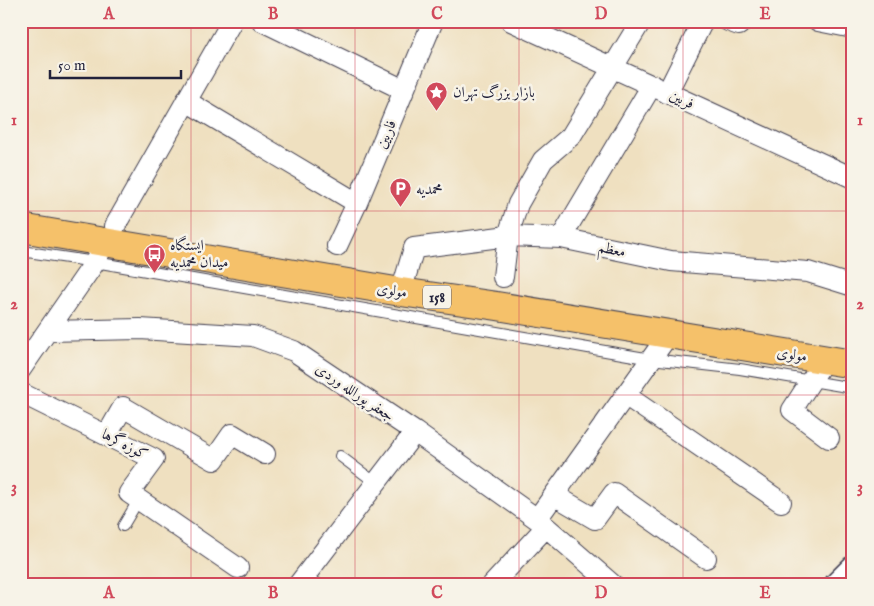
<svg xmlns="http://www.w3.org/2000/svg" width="874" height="606" font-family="'IM FELL English',Amiri,serif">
<rect width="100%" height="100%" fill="#f7f3e8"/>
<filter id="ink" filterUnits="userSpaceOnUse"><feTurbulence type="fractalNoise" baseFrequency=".02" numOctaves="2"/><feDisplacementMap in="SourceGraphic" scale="10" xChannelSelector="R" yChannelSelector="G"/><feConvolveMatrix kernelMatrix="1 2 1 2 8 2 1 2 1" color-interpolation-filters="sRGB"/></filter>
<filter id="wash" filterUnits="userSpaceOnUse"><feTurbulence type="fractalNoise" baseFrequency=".0096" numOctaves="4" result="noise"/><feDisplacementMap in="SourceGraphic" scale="20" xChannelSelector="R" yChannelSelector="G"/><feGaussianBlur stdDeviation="1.12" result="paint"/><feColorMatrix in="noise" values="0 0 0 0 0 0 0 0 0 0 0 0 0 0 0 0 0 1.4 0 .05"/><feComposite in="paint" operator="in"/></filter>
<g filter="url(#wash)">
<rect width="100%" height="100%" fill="#efe0c0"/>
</g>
<g filter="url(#ink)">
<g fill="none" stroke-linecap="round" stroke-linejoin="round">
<defs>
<path id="service" d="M21,251L95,262L651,359L740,369L853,388
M340,456L376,483
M123,526L139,499
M306,575L318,585"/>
<path id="minor" d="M262,21L404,90
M511,21L853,178
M728,21L739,25L741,21
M818,21L853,28
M667,93L703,21
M186,101L357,203
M115,226L232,21
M561,238L652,85
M337,246L357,203L433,21
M503,277L508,236L518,204L543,160L571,136L641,21
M401,292L414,248L508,236L561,238L671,261L808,272L853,286
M48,331L140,329L253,336L294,351L415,432L537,519L613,585
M825,359L792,410L829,438
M21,369L95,262L105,242
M21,393L154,459L129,493L238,568
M625,395L781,502
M107,435L123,407L214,460L232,434L265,454
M554,495L595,519L614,493L706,558
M537,519L669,334
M298,585L415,432
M492,585L546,527"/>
<path id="tertiary" d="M837,585L853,569"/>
<path id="primary" d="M21,228L401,292L497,306L853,364"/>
</defs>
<use href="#service" stroke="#413e4f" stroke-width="12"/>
<use href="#minor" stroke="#413e4f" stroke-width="22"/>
<use href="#tertiary" stroke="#413e4f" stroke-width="28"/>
<use href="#primary" stroke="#413e4f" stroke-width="30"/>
<use href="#service" stroke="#fff" stroke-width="10"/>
<use href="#minor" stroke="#fff" stroke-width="20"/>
<use href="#tertiary" stroke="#fff" stroke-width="25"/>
<use href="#primary" stroke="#f5c16b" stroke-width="28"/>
</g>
</g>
<path fill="none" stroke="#d1495b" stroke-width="1" stroke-opacity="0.55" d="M191,21V585M355,21V585M519,21V585M683,21V585M21,211H853M21,395H853"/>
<defs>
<symbol id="sight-pin" viewBox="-11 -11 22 30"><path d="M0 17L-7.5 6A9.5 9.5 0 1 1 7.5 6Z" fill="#d1495b" stroke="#f7f3e8"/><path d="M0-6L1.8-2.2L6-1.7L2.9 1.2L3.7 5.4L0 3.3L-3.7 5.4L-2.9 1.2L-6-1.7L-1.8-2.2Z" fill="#fff"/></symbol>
<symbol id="parking-pin" viewBox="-11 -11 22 30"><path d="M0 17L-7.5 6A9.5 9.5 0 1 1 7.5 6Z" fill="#d1495b" stroke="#f7f3e8"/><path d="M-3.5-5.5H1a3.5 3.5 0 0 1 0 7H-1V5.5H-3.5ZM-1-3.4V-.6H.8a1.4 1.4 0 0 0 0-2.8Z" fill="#fff"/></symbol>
<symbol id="bus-pin" viewBox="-11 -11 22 30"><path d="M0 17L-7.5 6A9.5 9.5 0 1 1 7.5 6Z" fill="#d1495b" stroke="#f7f3e8"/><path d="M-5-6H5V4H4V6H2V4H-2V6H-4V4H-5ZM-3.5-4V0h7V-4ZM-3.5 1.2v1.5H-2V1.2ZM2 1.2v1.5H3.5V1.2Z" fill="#fff"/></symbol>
</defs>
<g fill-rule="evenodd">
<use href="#sight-pin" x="424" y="80" width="25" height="34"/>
<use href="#parking-pin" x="388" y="176" width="25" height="34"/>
<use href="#bus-pin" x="142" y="242" width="25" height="34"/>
</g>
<g text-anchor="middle" stroke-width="5" stroke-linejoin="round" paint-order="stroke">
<rect fill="#f7f3e8" stroke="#62616f" stroke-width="1" x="423" y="285.5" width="28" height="23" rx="4"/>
<g font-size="14" font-weight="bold" fill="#22223b">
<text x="437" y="302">158</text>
</g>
<g font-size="15" fill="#22223b" stroke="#f7f3e8" text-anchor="start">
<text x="453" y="97">بازار بزرگ تهران</text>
<text x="416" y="194">محمدیه</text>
<text x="170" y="250">ایستگاه<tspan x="170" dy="17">میدان محمدیه</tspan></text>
</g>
<g font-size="15" fill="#22223b" stroke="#f7f3e8">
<text transform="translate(682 99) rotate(25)" y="5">فربین</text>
<text transform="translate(386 134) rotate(-67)" y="5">فاربین</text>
<text transform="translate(612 249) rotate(12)" y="5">معظم</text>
<text transform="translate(392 290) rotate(9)" y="5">مولوی</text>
<text transform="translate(792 354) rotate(9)" y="5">مولوی</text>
<text transform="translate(355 392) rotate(34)" y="5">جعفر پورالله وردی</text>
<text transform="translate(125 444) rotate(27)" y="5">کوزه‌گرها</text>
</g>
</g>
<rect width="874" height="606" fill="none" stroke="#f7f3e8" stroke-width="55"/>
<path d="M50 70v8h131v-8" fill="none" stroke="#22223b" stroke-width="2.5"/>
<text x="58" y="70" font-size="15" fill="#22223b" stroke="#f7f3e8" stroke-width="4" paint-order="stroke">50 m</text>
<rect x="28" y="28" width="818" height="550" fill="none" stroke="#d1495b" stroke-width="2"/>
<g font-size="16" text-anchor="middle" font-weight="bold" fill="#d1495b">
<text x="109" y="19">A</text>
<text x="273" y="19">B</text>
<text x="437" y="19">C</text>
<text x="601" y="19">D</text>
<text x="765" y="19">E</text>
<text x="14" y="125">1</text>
<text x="860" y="125">1</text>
<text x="14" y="309">2</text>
<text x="860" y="309">2</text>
<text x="14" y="492">3</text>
<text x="860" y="492">3</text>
<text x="109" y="598">A</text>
<text x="273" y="598">B</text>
<text x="437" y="598">C</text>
<text x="601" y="598">D</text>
<text x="765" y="598">E</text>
</g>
</svg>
